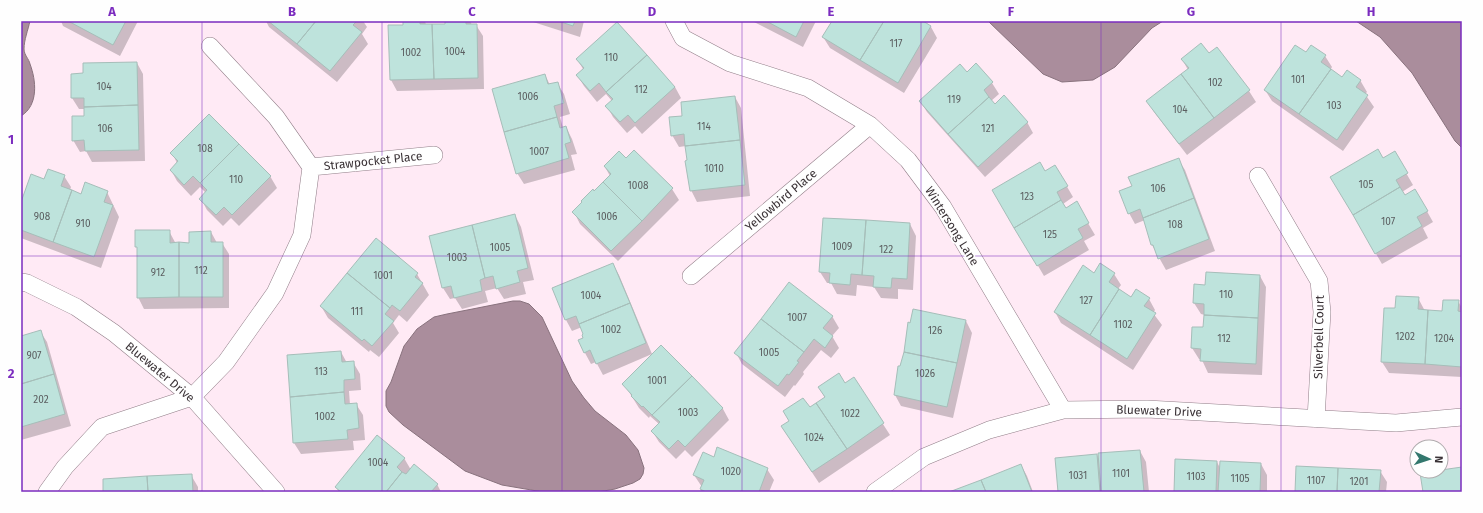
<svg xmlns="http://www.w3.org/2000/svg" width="1483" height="513" font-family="'Fira Sans',sans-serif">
<rect width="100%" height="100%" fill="#ffeaf5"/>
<path fill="#aa8d9c" stroke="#88727d" d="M21,21H30C28,30 24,40 24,49C24,55 29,59 30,64C36,80 39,105 21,116Z
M988,21H1163L1152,28L1115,67L1093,80L1062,82L1043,74Z
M1356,21H1462V148L1455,141L1412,73L1380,37Z
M513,301H520L529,304L542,317L572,381L584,398L595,411L626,435L638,450L644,468L643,474L640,479L633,483L615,489L598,492H543L502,485L465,471L403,425L389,412L386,406V391L391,382L404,346L417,329L434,317L447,314Z"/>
<path fill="#0003" d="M61,21H138L120,56L63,26Z
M266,21H363L367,27L362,34L368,44L337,82L269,27Z
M404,21H425L426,25H446V21H470L472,25H476L483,36L484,89L397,91L391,80L404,26Z
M530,21H584L580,37Z
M752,21H816L803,47Z
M833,21H924L925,24L931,27L937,38L904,93L830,48L823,37Z
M1217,48L1249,91L1256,102L1187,155L1154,112L1148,101L1188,70L1182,59L1208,55Z
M1306,54L1325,56L1332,67L1330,70L1342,78L1360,80L1367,92L1365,94L1374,107L1343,151L1272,101L1265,90Z
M577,59L675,87L681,98L642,134L635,126L627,133L613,117L607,106L612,101L606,94L597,102L584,86L577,75L583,69Z
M137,63L143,74L145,161L92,162L86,151L80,152L73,140L85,117V109H79L72,98V75L84,74Z
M976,65L992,83L999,94L991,101L995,105L1027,122L1033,133L985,177L927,112L920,101L967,73Z
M545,75L550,85L557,83L564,94L570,114L560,117L563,128L566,127L572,139L577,154L571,155L575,170L524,184L517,173Z
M735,97L741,108L750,196L697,202L691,190L686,146L679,147L672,135Z
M634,151L672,189L679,200L618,261L580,224L574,212L610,176L605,167L626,159Z
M1394,152L1413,185L1402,192L1404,197L1415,190L1433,222L1423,228L1428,238L1382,264L1331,177L1382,159Z
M172,153L270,176L277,188L239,226L231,218L223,226L207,210L201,199L206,193L200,187L191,196L177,181L171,170L177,163Z
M1178,159L1185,170L1215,251L1166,270L1152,245L1145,220L1135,224L1129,213Z
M1055,166L1073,197L1063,204L1066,209L1076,203L1095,235L1084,241L1089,250L1044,276L994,191L1044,172Z
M64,176L71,187L70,190L81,195L107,192L119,217L101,268L21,238V205L44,181Z
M515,215L521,227L534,280L523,282L526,294L504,299L497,288L485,291L488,302L462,309L455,298L450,299L443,288L431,236Z
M910,224L916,236L913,290L898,289V299L881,298L874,287L857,285L856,296L837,294L831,283H827L820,272Z
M169,231L176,244H190L211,232L217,243H222L229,254V308L144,309L138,297V249L136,246Z
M376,240L417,274L429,295L407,322L399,315L393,323L399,333L379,357L370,350L369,352L328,318L321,306Z
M613,264L619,275L652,354L603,375L596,362L591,364L585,353L580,340L584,338L585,335L582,327L572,331L566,320L553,289Z
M1094,274H1114L1121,285L1118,289L1131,298L1149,299L1155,310L1153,313L1162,325L1133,370L1061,323L1055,312Z
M1260,276L1266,287L1262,375L1208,373L1202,360L1199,359L1192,348L1204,328L1205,315L1201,314L1194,303L1195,285L1206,286Z
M1418,298L1425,311L1443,312L1458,301L1462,308V377L1389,373L1382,362L1396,310Z
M832,316L839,328L832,336L839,348L831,358L821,350L803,372L804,374L795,386L794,385L785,397L742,364L736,353Z
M966,321L972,333L953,418L901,406L895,395L907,340L906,337L909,323Z
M40,331L47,342L71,426L21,440V337Z
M661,347L723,409L729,420L692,457L685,450L676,459L659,442L652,431L659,424L650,416L649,418L639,408L624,384Z
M341,352L347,363L353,362L360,374L361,390L349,391L350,405L356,404L363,415L365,440L353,441L354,450L301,454L294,443L288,356Z
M854,379L890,435L819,483L782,427L825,398L819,387L845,384Z
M1140,451L1146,462L1149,492H1059L1097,455L1100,461Z
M404,458L411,470L437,484L441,492H339L336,487Z
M1217,462L1220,468L1261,464L1267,475V492H1175Z
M1021,465L1027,476L1033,492H951Z
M767,469L774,480L769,492H700L702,487L694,475Z
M1380,471L1387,482L1386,492H1296Z
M191,475L198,487V492H104Z"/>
<path fill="#bee3dc" stroke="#a6beb9" d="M68,21H126L113,45Z
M268,21H316L297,44Z
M316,21H357L353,25L362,32L330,71L297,44Z
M403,21H420V24H432L434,79L390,80L388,25H403Z
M445,21H466V24H477L478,78L434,79L432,24H445Z
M558,21H575L573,26Z
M766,21H804L796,37Z
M832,21H884L860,60L822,37Z
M884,21H923L931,26L898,83L860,60Z
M617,22L647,55L606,92L599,83L590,91L576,75L584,68L576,59Z
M1201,43L1209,53L1217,47L1250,90L1214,118L1181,74L1189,68L1181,59Z
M1295,45L1306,52L1311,45L1326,55L1321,62L1331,69L1299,114L1264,90Z
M647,55L675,87L635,123L628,115L620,122L605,106L613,99L606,92Z
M137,62L138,105L84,107V98H71V74L83,73V63Z
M976,63L993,82L984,90L989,97L948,134L919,101L960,64L967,72Z
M1331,69L1342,77L1347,70L1361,80L1356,87L1368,95L1337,140L1299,114Z
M545,74L548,84L558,82L564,103L554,106L557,117L504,132L492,89Z
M1181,74L1214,118L1179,144L1146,101Z
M1004,95L1028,122L978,167L948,134L989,97L995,104Z
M735,96L740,140L685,146L684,134L671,136L669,117L682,116L681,102Z
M138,105L139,150L85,151L84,140L72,141V116H84V107Z
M209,114L239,144L200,183L193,176L184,185L170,170L178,161L170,153Z
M557,117L560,128L566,126L571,142L565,144L569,158L516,174L504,132Z
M740,140L745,185L690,191L685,161L687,160L685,146Z
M239,144L271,176L232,215L224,207L216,215L199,199L207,190L200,183Z
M1378,149L1383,158L1395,151L1408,173L1396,180L1400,187L1353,215L1330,177Z
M634,150L673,188L642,221L603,182L611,174L604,166L619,151L626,158Z
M1179,158L1194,198L1143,218L1140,209L1128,214L1119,191L1132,186L1128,177Z
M1040,162L1045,171L1055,165L1068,186L1057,192L1061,200L1014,228L992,190Z
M48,169L65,175L61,186L72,190L53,242L21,230V202L31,174L44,179Z
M85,182L108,191L104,202L113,205L94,257L53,242L72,190L81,194Z
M603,182L642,221L611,251L572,212L582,202L581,201L593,189L594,191Z
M1400,187L1405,195L1415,189L1428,211L1417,217L1422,226L1375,254L1353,215Z
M1194,198L1209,239L1158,259L1153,245H1151L1143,218Z
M1061,200L1066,208L1077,201L1089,223L1078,229L1083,238L1037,266L1014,228Z
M515,214L528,268L517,271L520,282L496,289L493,276L485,278L472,225Z
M823,218L866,220L862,275L851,274L850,285L829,283L830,273L819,272Z
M866,220L910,223L907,279L892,278L891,288L873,287L874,276L862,275Z
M472,225L485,278L480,280L482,291L454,298L451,286L442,288L429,236Z
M135,230H170V243L179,242V297L137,298V247H135Z
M211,231V242H223V297H179V242L189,243V232Z
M376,238L418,273L415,277L423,283L400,311L392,305L390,308L347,273Z
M613,263L630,303L579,324L576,316L565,320L552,288Z
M1100,263L1115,273L1109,282L1119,289L1090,335L1054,312L1083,265L1094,273Z
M1206,272L1260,275L1258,318L1204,315V304L1193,303L1194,284L1205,285Z
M347,273L390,308L385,314L394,321L372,346L364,339L362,341L320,306Z
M789,282L833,316L823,328L833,336L825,348L814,339L804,352L761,319Z
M1119,289L1131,297L1136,289L1150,298L1144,306L1156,313L1127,359L1090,335Z
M1396,296L1419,297L1418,309L1428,310L1425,364L1381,362L1384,308H1395Z
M1443,300H1459L1458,311L1462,312V367L1425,364L1428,310L1442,311Z
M630,303L646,343L596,364L590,350L584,353L578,340L583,338L582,335L583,334L579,324Z
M913,309L966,320L957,363L904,352L908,322L910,323Z
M1204,315L1258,318L1256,364L1200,361L1201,349L1191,348L1192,327H1203Z
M761,319L804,352L797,361L799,362L789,375L787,374L778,386L734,353Z
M41,330L54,374L21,384V336Z
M661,345L692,376L652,415L643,406L642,407L631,396L632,395L622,384Z
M341,351L342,362L354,361L355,379L344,380V392L290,397L287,355Z
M904,352L957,363L947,407L894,395L898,366H900Z
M839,373L845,383L854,377L884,423L847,449L816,403L825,397L818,387Z
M54,374L65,414L21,427V384Z
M692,376L723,408L685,447L678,440L669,449L651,431L660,422L652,415Z
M344,392L345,404L357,403L359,428L347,430L348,439L293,443L290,397Z
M803,398L810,407L816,403L847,449L812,472L781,426L789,421L783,411Z
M377,435L405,458L397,467L402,472L386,492H341L335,487Z
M717,447L768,468L759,492H706L700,489L704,480L693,475L703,452L714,457Z
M1140,450L1144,492H1101L1098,453Z
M1097,454L1100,492H1058L1055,458Z
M1175,459L1217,461L1216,492H1174Z
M1220,461L1261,463L1260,492H1218Z
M414,464L438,484L431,492H386L402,472L406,474Z
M1021,464L1032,492H986L981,480Z
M1296,466L1338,468L1337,492H1295Z
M1462,467V492H1423L1420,473L1441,471V470Z
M1338,468L1381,470L1379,492H1337Z
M192,474L193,492H148L147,476Z
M147,476L148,492H103V479Z
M981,480L986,492H949Z"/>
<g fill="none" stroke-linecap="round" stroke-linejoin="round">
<defs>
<path id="street" d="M674,21L683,38L730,63L808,88L870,125L908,160L943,207L1063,410
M311,167L434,155
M1258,176L1319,281L1322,312L1316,419
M691,276L870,125
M21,282L27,283L76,307L114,333L192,397L276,492
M47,492L65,467L102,427L192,397L226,362L275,293L302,235L311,167L276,117L210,46
M875,492L924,457L989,430L1063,410L1147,409L1396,423L1462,417"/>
</defs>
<use href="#street" stroke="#917e88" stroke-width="18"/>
<use href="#street" stroke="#fff" stroke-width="17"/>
</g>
<path fill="none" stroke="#7b2cbf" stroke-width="1" stroke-opacity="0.55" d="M202,21V492M382,21V492M562,21V492M742,21V492M921,21V492M1101,21V492M1281,21V492M21,256H1462"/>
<g text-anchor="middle" stroke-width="3.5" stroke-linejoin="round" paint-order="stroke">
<g font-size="10" fill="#5b5e60">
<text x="896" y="47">117</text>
<text x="455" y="55">1004</text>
<text x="411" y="56">1002</text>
<text x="611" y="61">110</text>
<text x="1298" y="83">101</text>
<text x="1215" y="86">102</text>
<text x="104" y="90">104</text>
<text x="641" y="93">112</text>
<text x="528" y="100">1006</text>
<text x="954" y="103">119</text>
<text x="1334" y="109">103</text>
<text x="1180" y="113">104</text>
<text x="704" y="130">114</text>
<text x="105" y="132">106</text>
<text x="988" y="132">121</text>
<text x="205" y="152">108</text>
<text x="539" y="155">1007</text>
<text x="714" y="172">1010</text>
<text x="236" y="183">110</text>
<text x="1366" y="188">105</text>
<text x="638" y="189">1008</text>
<text x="1158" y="192">106</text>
<text x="1027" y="200">123</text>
<text x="42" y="220">908</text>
<text x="607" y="220">1006</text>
<text x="1388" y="225">107</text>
<text x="83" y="227">910</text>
<text x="1175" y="228">108</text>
<text x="1050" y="238">125</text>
<text x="842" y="250">1009</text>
<text x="500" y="251">1005</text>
<text x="886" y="253">122</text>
<text x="457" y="261">1003</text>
<text x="201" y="274">112</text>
<text x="158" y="276">912</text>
<text x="383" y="279">1001</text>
<text x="1226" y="298">110</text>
<text x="591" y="299">1004</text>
<text x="1086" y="304">127</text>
<text x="357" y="315">111</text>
<text x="797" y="321">1007</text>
<text x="1123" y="328">1102</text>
<text x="611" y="333">1002</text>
<text x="935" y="334">126</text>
<text x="1405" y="340">1202</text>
<text x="1224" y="342">112</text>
<text x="1444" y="342">1204</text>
<text x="769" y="356">1005</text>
<text x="34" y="359">907</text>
<text x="321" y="375">113</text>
<text x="925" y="377">1026</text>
<text x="657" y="384">1001</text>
<text x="41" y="403">202</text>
<text x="688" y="416">1003</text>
<text x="850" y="417">1022</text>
<text x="325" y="420">1002</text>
<text x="814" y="441">1024</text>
<text x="378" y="466">1004</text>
<text x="731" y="475">1020</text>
<text x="1121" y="477">1101</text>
<text x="1078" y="479">1031</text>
<text x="1196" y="480">1103</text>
<text x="1240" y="482">1105</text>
<text x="1316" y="484">1107</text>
<text x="1359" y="485">1201</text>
</g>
<g font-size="12" fill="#3a3236" stroke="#fefefe">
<text transform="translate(373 161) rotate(-6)" y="4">Strawpocket Place</text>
<text transform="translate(781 200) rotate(-40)" y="4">Yellowbird Place</text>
<text transform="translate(952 226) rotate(58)" y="4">Wintersong Lane</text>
<text transform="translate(1319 337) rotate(-89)" y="4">Silverbell Court</text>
<text transform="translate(160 372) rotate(40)" y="4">Bluewater Drive</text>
<text transform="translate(1159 411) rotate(2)" y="4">Bluewater Drive</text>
</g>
</g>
<rect width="1483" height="513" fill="none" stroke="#fefefe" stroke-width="44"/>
<g transform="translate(1429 459) rotate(93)"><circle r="19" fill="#fefefe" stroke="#b0acae"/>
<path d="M0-3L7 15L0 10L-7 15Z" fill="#32776d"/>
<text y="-6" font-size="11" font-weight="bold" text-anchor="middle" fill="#3a3236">N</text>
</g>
<rect x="22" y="22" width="1439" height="469" fill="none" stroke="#7b2cbf" stroke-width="1.5"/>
<g font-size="13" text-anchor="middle" font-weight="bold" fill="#7b2cbf">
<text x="112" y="16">A</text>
<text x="292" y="16">B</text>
<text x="472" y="16">C</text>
<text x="652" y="16">D</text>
<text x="831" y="16">E</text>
<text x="1011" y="16">F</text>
<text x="1191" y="16">G</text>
<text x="1371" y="16">H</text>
<text x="11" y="144">1</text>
<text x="11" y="378">2</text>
</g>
</svg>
